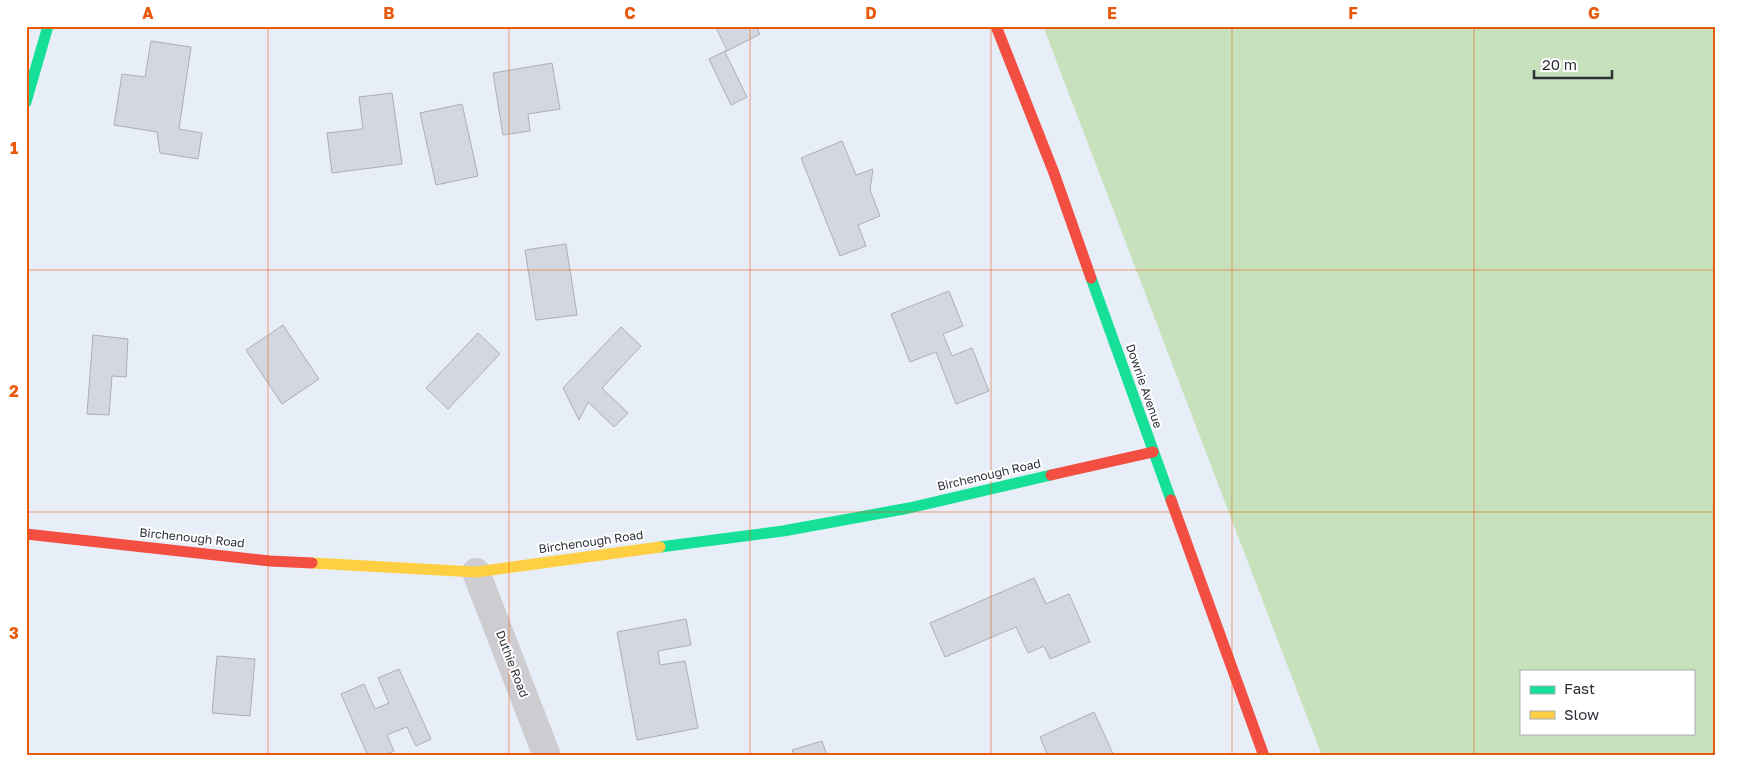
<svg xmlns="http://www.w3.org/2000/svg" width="1742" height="782" font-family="'Golos Text',sans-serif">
<rect width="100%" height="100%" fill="#e8eef8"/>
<path fill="#c7e1bc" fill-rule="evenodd" d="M1043,26H1716V756H1322ZM1521,671H1693V733H1521Z"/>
<path fill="#d3d7df" stroke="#aaafb7" d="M715,26H756L760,34L725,52L747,97L731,105L709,59L727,50Z
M151,41L191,47L179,129L202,133L198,159L160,153L157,132L114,125L122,74L145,77Z
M552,63L560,109L528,114L530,131L503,135L493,73Z
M392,93L402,164L332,173L327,133L363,129L359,97Z
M462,104L478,176L436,185L420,113Z
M842,141L856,175L873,169L870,190L880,216L858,225L866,246L840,256L801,158Z
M566,244L577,315L536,320L525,250Z
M949,291L963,326L943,334L952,356L972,348L989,391L956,404L936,352L910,362L891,314Z
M283,325L319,379L282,404L246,350Z
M621,327L641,346L602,388L628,413L614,427L588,402L579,420L563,388Z
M478,333L500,354L448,409L426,388Z
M93,335L128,339L126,377L112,376L109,415L87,414Z
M1034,578L1046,604L1069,594L1090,642L1050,659L1044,646L1028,653L1016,627L945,657L930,623Z
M686,619L691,645L658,651L660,665L685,661L698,728L637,740L617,632Z
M217,656L255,659L250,716L212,713Z
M399,669L431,739L416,746L407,727L387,735L394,751L384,756H368L341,694L364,684L375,709L389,703L378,678Z
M1094,712L1114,756H1048L1040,737Z
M822,741L827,756H794L792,750Z"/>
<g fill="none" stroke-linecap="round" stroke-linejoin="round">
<path stroke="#cdcdd1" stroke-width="28" d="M476,572L547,756"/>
<path stroke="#16e098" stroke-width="11" d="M26,102L48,26
M1091,278L1171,500
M660,547L783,531L909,508L1051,475"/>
<path stroke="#ffcf43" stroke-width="11" d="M312,563L476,572L660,547"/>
<path stroke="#f24e42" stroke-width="11" d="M996,26L1054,173L1091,278
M1051,475L1153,452
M1171,500L1264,756
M26,534L270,561L312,563"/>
</g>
<path fill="none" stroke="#e8590c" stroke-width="1" stroke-opacity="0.55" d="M268,26V756M509,26V756M750,26V756M991,26V756M1232,26V756M1474,26V756M26,270H1716M26,512H1716"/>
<g text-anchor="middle" stroke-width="4" stroke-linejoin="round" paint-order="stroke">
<g font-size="12" fill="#2c3037" stroke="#fff">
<text transform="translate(1144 386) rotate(71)" y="4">Downie Avenue</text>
<text transform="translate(989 475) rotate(-13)" y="4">Birchenough Road</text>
<text transform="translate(192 538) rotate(6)" y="4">Birchenough Road</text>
<text transform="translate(591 542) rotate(-8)" y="4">Birchenough Road</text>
<text transform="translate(512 664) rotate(69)" y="4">Duthie Road</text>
</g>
</g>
<rect width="1742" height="782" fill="none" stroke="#ffffff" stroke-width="55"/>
<rect x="1520" y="670" width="175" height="65" fill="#ffffff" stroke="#abacaf"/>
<rect x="1530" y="686" width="25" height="8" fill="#16e098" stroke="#abacaf"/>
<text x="1564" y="694" font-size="15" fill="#2c3037">Fast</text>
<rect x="1530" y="711" width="25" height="8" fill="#ffcf43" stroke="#abacaf"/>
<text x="1564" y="720" font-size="15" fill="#2c3037">Slow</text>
<path d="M1534 70v8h78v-8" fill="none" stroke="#2c3037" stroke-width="2.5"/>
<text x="1542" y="70" font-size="15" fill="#2c3037" stroke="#ffffff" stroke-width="4" paint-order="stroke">20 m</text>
<rect x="28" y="28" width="1686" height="726" fill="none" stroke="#e8590c" stroke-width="2"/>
<g font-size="16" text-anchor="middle" font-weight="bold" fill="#e8590c">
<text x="148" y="19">A</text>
<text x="389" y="19">B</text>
<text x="630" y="19">C</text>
<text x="871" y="19">D</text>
<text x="1112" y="19">E</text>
<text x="1353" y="19">F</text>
<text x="1594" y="19">G</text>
<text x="14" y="154">1</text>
<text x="14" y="397">2</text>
<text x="14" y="639">3</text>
</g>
</svg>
